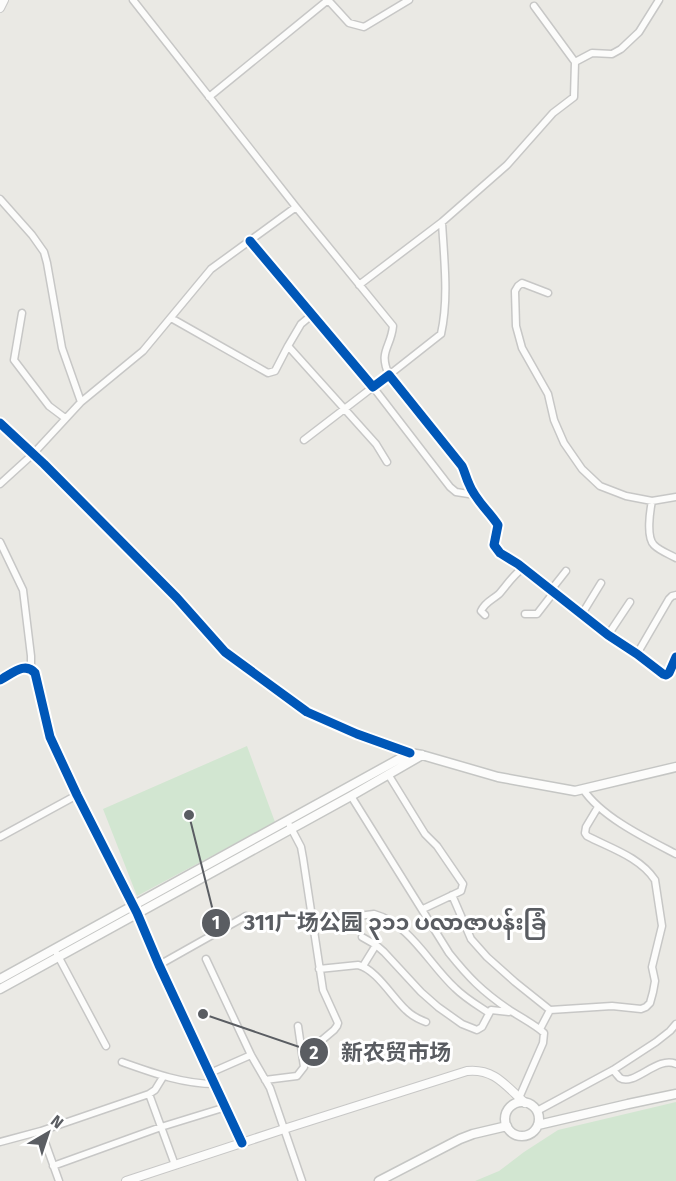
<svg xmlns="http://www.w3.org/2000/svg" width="676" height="1181" font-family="'Fira Sans','Noto Sans SC','Noto Sans Myanmar',sans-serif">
<rect width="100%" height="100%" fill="#eae9e4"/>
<path fill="#d2e6d1" d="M247,746L275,822L137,896L103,809Z
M676,1102V1181H475L499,1171L524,1152L558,1130Z"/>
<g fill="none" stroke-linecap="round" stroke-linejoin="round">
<defs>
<path id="minor" d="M133,0L296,207L393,326C391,348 378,351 389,375L441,334C449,298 444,259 442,222
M328,0L349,23L364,27L409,0
M575,62L592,53L612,54L621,49L639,32L659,0
M209,97L328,0
M0,199L32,235L44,252L47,263L62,348L81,402
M250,241L373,387L389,375L462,466C465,472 466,478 469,484C475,500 489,511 498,525L494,545L500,553L518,564L608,635L637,654L663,674L666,675L669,673L676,657
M359,285L442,222L507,165L553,113L574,97L575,62L534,6
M548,293L522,283L518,286L515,291L516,326L522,348L548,394L554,420L564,443L582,469L600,486L626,496L652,501L676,497
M22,313L14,360L49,406L65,418
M313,314L301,324L288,346L376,444L387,462
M171,318L268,373L275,371L288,346
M0,423L44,464L177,598L225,652L307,712L357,734L410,753
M304,440L373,387L450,487L456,492L475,495
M0,484L33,454L81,402L143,351L211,269L296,207
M652,501C650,511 646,537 654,545C660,551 669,554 676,558
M0,542L23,590L31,656V668
M551,590L566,571
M525,614H537L554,592
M582,614L601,583
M485,615L481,611C485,602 492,600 499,594C507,585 513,575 523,568
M608,635L630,602
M637,654L669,599L672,596L676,595
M0,680C12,674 25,661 35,673L50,737L77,795L137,913L159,965L242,1143
M388,774L425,834L437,846L463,884L461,891L423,909
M583,789C601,817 647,839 676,854
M351,796L449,953C469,978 482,991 508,1009C518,1016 536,1025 544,1033L543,1043L519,1098
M290,826L301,847L303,858L323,990L338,1023L337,1026L334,1030L303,1056
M0,837L77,795
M452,895L471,939L487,957L515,982L550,1010
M312,922L374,914C410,924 429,964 455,988C465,998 477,1005 489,1013
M362,937L376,945L384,952L421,992L438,1007L462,1024L477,1030L482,1027L491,1010L509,1012
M57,954L106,1046
M206,959L251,1055L270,1088L302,1181
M159,965L246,916
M363,966L376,945
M319,969L358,965C376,969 392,997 406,1010C412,1016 418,1019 426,1022
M540,1029L550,1010L612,1006L641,1009L646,1007L650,1003L653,992L655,981L652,967L662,926L655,880C640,857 610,848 587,836L585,833L586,827L598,807
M122,1062C153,1073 183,1084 215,1084
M613,1070C614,1071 619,1077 620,1078C634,1087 658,1055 676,1064
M210,1073L251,1055
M265,1080L297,1076L304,1067L298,1026
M149,1094L175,1165
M537,1111L613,1070L656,1042L670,1031L676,1024
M41,1131L59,1181
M0,1142L41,1131L149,1094L155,1090L163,1077
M53,1166L161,1127L226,1107"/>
<path id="tertiary" d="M0,8L4,0
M126,1181L284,1129L467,1071C494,1068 506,1086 525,1103"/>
<path id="secondary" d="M0,979L410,753L422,755L498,777L575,791L676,767
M0,989L351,796L422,755
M505 1119a17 17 0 1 1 34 0a17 17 0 1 1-34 0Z
M538,1125L628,1104L676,1094
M379,1181L460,1139L473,1134L507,1126"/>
</defs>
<use href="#minor" stroke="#c7c7c6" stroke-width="9"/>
<use href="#tertiary" stroke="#c7c7c6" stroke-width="10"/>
<use href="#secondary" stroke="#c5c6c4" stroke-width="11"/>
<use href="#minor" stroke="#fcfcfb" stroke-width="6"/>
<use href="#tertiary" stroke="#fcfcfb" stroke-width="8"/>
<use href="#secondary" stroke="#fcfcfb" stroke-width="8"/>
<defs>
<path id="cycleway" d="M250,241L373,387L389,375L462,466C465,472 466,478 469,484C475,500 489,511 498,525L494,545L500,553L518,564L608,635L637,654L663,674L666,675L669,673L676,657
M0,423L44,464L177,598L225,652L307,712L357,734L410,753
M0,680C12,674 25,661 35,673L50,737L77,795L137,913L159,965L242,1143"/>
</defs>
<use href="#cycleway" stroke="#fff" stroke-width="13"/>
<use href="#cycleway" stroke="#0057b8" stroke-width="9"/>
</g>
<path fill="none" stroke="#5a5d62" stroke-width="2" d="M189 815L216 923M203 1014L314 1052"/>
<g fill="#5a5d62" stroke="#fff" stroke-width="2">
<circle cx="189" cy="815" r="6"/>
<circle cx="203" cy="1014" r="6"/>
<circle cx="216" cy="923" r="15"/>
<circle cx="314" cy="1052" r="15"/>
</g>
<g font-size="18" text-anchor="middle" font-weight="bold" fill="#fff">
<text x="216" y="929">1</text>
<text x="314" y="1059">2</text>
</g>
<g font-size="22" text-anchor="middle" font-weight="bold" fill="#5a5d62" stroke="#fff" stroke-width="6" stroke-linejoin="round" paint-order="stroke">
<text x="395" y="930">311广场公园 ၃၁၁ ပလာဇာပန်းခြံ</text>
<text x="396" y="1060">新农贸市场</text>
</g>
<g transform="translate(48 1133) rotate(39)" stroke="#ffffff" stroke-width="4.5" paint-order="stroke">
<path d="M0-4.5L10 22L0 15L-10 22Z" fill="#5a5d62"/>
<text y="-9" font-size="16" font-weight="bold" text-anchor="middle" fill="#5a5d62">N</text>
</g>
</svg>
